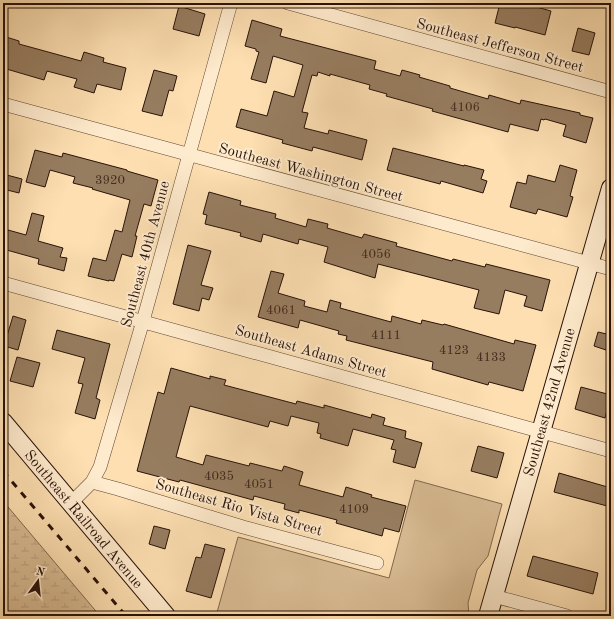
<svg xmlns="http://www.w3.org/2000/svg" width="614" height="619" font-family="'Old Standard TT',serif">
<defs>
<pattern id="wetland-marsh" width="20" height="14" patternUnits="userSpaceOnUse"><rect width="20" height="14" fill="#d9bc94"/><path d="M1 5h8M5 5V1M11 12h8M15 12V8" fill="none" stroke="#baa17e"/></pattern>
</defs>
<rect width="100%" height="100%" fill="#fddfb1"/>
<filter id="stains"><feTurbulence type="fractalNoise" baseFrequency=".005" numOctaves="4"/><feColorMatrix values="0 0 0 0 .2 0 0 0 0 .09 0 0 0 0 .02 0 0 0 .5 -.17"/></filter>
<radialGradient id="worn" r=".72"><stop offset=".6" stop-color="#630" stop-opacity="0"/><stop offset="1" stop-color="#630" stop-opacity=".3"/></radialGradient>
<path fill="#d9bc94" stroke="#81674e" d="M415,480L502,504L488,556L477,570L468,603L469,616H216L238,537L389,578Z"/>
<path fill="url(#wetland-marsh)" stroke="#81674e" d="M3,501L100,616H3Z"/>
<path fill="#977d60" stroke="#291209" d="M500,3H522L551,11L545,35L515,27V28L495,23Z
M179,6L205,14L199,36L173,29Z
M252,20L282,29L280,36L376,61L374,69L400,76L402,70L420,75L419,77L450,86V88L488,99L489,95L520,104L521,100L580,113V115L593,118L586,143L563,136L566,125L545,119L544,120L541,119L538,131L510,124L508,132L432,111L433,109L386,96L387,94L369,89L370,85L330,74V76L318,72L317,76L312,75L302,112L308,113L304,128L328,134L329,130L367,140L362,160L313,147L312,151L282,143L283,140L236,127L241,109L267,116L274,91L294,97L303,65L273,56L266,83L251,79L259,52L256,51V49L245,46Z
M578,28L595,33L589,55L572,51Z
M3,36L19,41V44L81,61L84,52L104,58L103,62L126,68L121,90L97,84L94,93L74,87L77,79L47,71L44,80L3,68Z
M154,70L177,76L173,91L169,90L162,116L142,111Z
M393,148L464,166V165L484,170L481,179L487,181L483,193L441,181L440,184L387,170Z
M35,150L62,157L63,153L127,170V171L158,180L151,206L144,204L135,236H137L132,257L122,254L114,281L109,280V281L88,276L93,258L106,261L115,230L122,232L130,200L92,189L93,188L73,183L75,177L50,170L45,187L26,182Z
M560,165L577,170L570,196L573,197L567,217L538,209L536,214L510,207L517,182L526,184L528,175L555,182Z
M3,174L22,179L19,193L3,189Z
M209,192L241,201L240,205L276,214L275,218L306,227L308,219L328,224L327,228L362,238L364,234L397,243L396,246L452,261L453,259L485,267L486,264L550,280L542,311L524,306L527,296L505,290L499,314L474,308L479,290L378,264L375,278L324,262L328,247L299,239L298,244L263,234L261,242L240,236L241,233L205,224L207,215L203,214Z
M32,213L44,216L38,241L63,248L60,257L67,258L64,271L38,264L39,259L3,249L8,230L26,235Z
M188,245L211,251L201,285L213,288L209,300L202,298L199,311L173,304Z
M271,271L284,274L278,293L305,301L304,306L327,312L330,300L341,303L340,308L391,322L392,316L421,324L422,320L443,325L444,324L514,344L515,340L536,345L523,391L489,382L488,385L432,369L433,362L346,340L347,336L338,334L339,331L300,320L298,328L258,317Z
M13,316L26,320L18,350L4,346Z
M57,330L110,344L96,398L100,400L95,419L75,413L83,384L78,383L85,358L52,349Z
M598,332L611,335V343L609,351L594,346Z
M17,357L40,363L33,387L10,381Z
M171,368L210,379V376L226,380L224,385L296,404L297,401L324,408V405L371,418L372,414L385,418L383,425L406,431L405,438L422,443L415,468L393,462L396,450L391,449L394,440L353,429L348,446L320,438L321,434L317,433L319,423L291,416L288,426L270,421L268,427L190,406L176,457L203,465L206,455L249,466L250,463L282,471L284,466L303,472L299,485L343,497L346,487L372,495L371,497L406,506L399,532L384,528L382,536L336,523L337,520L299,510V513L284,509L285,504L254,496L253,500L180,480L179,482L137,471L158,392L164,394Z
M581,387L611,395L605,418L575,409Z
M478,446L504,453L497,478L471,471Z
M559,473L611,488V507L554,492Z
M154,526L170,530L165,549L149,544Z
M205,544L225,549L211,598L186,591L196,557L201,558Z
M533,556L598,573L593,594L527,576Z"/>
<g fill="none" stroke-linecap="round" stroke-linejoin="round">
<defs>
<path id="street" d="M288,3L611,92
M3,104L611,269
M3,283L611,451
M92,482L118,489L243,527L377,563
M71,503L92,482L100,467L143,321L231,3
M494,596L567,616"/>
<path id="secondary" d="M3,422L166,616
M488,616L611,188"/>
</defs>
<use href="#street" stroke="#5e4533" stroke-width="14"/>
<use href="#secondary" stroke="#291209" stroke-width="20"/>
<use href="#street" stroke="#feeacc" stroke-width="13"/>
<use href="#secondary" stroke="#feeacc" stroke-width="18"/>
<path stroke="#291209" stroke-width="3" stroke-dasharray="7 7" stroke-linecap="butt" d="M3,471L126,616"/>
</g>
<g text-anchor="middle" stroke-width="4" stroke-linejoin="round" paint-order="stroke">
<g font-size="13" fill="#442d1f">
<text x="465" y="111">4106</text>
<text x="110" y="184">3920</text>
<text x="376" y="258">4056</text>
<text x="281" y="314">4061</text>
<text x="386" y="339">4111</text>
<text x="454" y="354">4123</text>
<text x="491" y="361">4133</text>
<text x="219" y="480">4035</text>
<text x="259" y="488">4051</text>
<text x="354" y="513">4109</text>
</g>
<g font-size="15" fill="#291209" stroke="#feeacc">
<text transform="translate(500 45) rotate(15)" y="5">Southeast Jefferson Street</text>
<text transform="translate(311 172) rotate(15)" y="5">Southeast Washington Street</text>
<text transform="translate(145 254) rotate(-75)" y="5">Southeast 40th Avenue</text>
<text transform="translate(311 351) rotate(16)" y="5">Southeast Adams Street</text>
<text transform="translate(549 402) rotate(-74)" y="5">Southeast 42nd Avenue</text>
<text transform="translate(239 507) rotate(16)" y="5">Southeast Rio Vista Street</text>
<text transform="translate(84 519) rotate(50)" y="5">Southeast Railroad Avenue</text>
</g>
</g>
<rect width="614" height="619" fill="none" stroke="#fddfb1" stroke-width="16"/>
<rect x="4" y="4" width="606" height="611" fill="none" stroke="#291209" stroke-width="2"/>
<rect x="8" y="8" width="598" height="603" fill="none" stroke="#291209"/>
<g transform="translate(38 581) rotate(15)" stroke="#feeacc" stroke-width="3" paint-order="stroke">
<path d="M0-3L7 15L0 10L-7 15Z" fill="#291209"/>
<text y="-6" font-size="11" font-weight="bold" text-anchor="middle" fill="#291209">N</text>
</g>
<rect width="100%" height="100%" filter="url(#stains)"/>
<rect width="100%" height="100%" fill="url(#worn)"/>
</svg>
